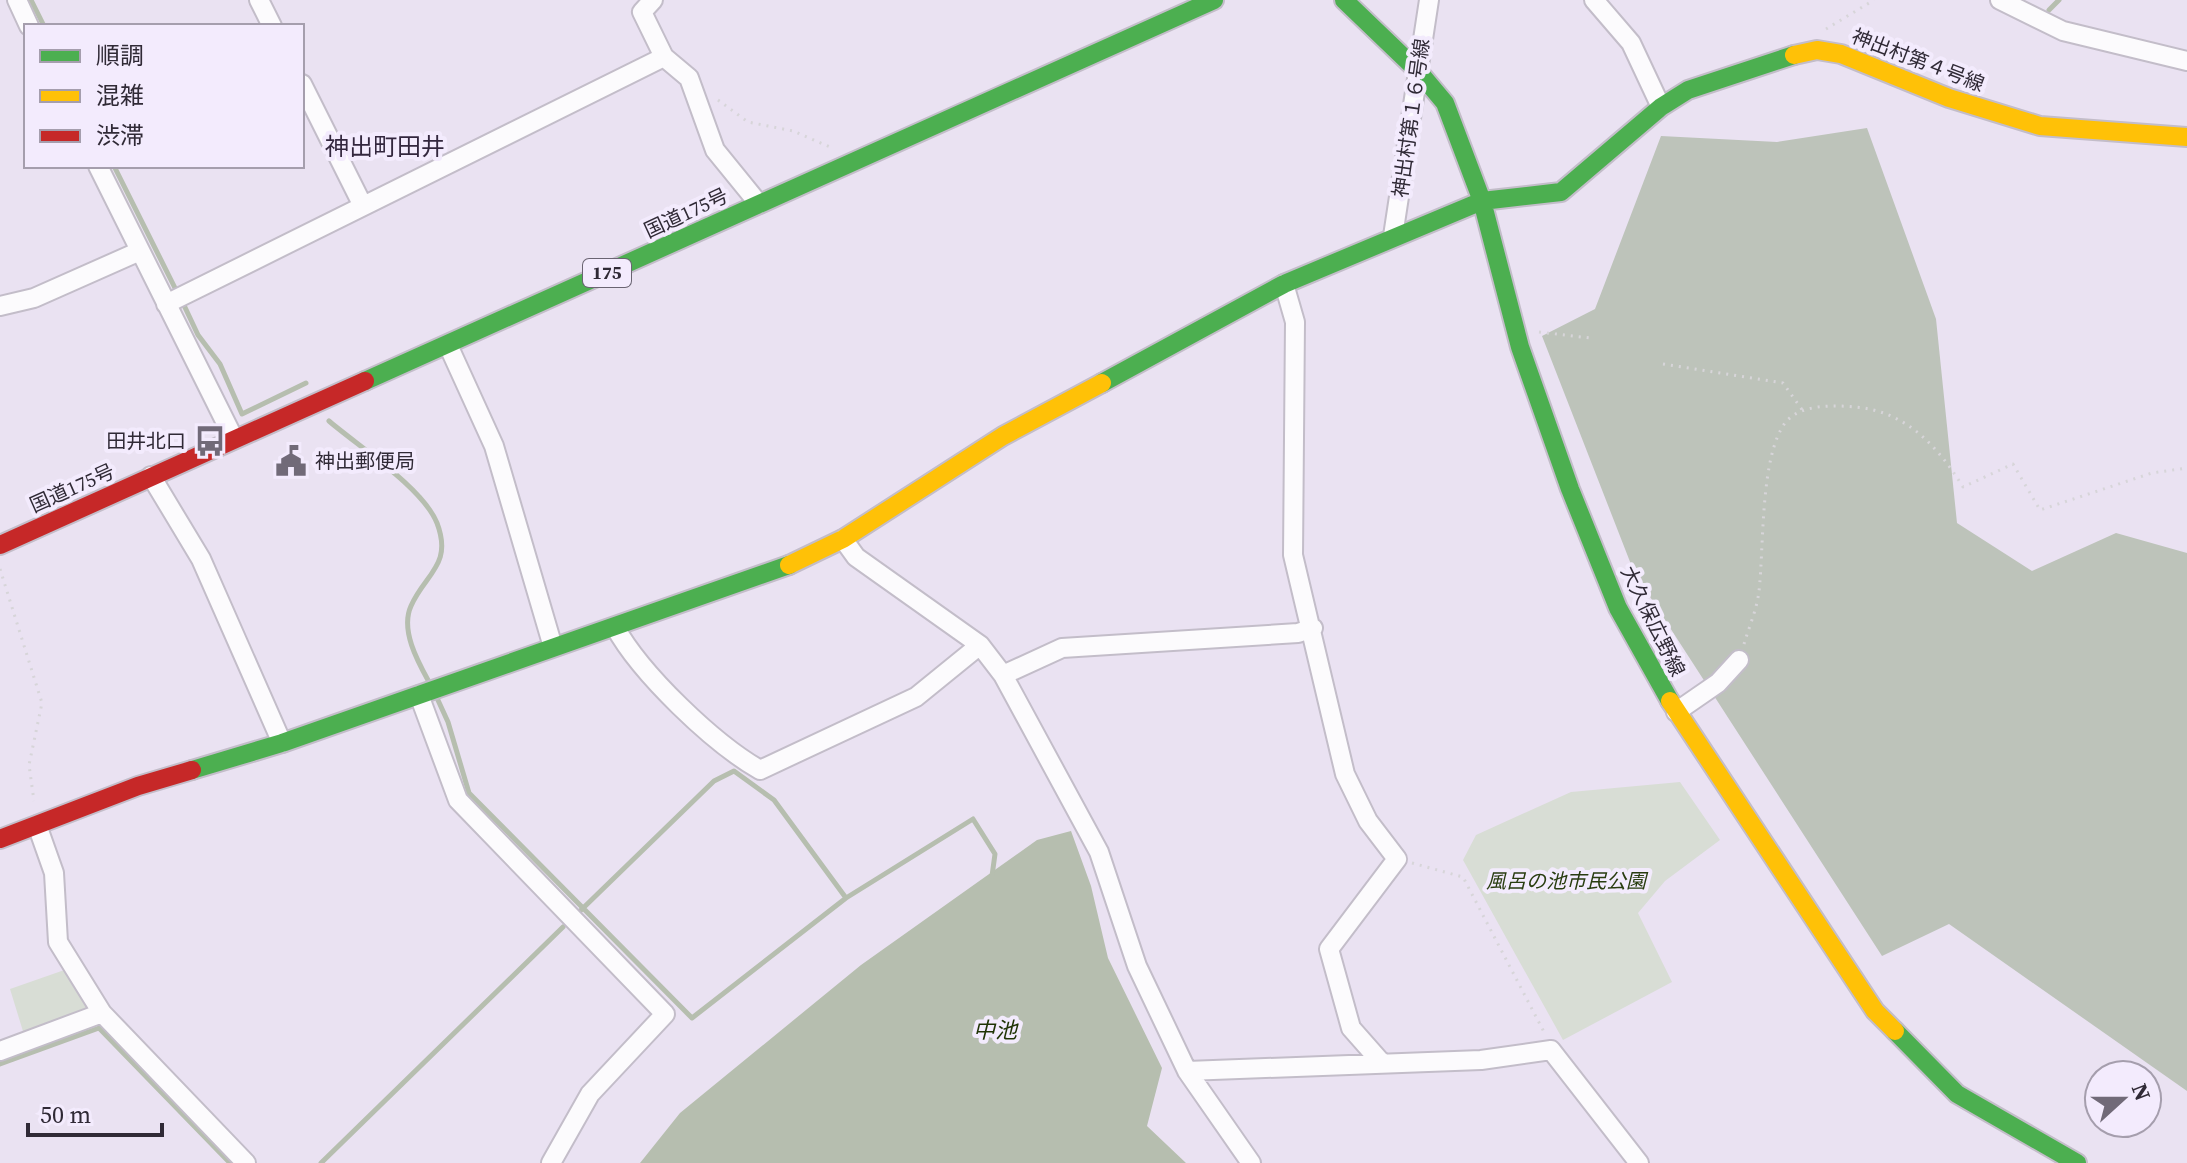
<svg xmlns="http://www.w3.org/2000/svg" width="2187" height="1163" font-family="'Source Serif 4','Noto Sans JP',serif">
<rect width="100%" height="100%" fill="#eae2f2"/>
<path fill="#d8ddd5" d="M1680,782L1720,840L1665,881L1638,913L1672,982L1563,1040L1463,860L1476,835L1571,792Z
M73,967L102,1013L26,1041L10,989Z"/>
<path fill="#bdc3ba" d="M1867,128L1936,319L1957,523L2032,571L2116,533L2187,553V1091L1949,924L1882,956L1634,572L1542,336L1595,309L1661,136L1777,142Z"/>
<path fill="#b6beaf" d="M1071,831L1091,886L1108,958L1162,1068L1147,1126L1186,1163H640L680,1113L861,965L1037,840Z"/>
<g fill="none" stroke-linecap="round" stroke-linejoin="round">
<path stroke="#b6beaf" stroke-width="5" d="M31,0L44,26
M2049,10L2059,0
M114,166L177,292
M182,301L198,335L220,364L242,414L306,383
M329,421C358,446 423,488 437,523C453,565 425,574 411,606C400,630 418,662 429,682
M437,698L448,722L469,793L692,1018L846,898L973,819L995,854L992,876
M578,913L714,781L734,771L774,800L846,898
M0,1064L99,1028L230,1163
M321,1163L563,927"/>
<defs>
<path id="street" d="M17,0L29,26
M259,0L272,26
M653,0L642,12L664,57L689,78L715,150L759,204
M1594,0L1631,43L1661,107
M2000,0L2063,31L2187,61
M302,84L362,204
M98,166L234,439
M1393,236L1429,0
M1284,284L1295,322L1293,555L1345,774L1368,821L1397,859L1329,949L1351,1028L1381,1062
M166,304L664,57
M0,306L34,298L140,251
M448,345L494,446L553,647
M151,476L201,559L282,743
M843,539L856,557L980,645L1003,675L1099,852L1137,966L1187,1071L1251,1163
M615,627C641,674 713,743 760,770L916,697L980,645
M1003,675L1062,648L1298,633L1313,628
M419,695L458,800L665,1014L590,1094L551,1163
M1676,712L1718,683L1739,660
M37,825L54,873L58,942L102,1013
M0,1051L102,1013L246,1163
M1187,1071L1481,1060L1551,1050L1639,1163"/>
<path id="fast" d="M1344,0L1419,72L1445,103L1482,201L1520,347L1570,489L1618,608L1670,701
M365,381L1214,0
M1102,383L1284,284L1482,201L1561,192L1661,107L1688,90L1794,55
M192,770L282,743L789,565
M1895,1031L1957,1094L2077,1163"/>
<path id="slow" d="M1794,55L1817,50L1841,54L1949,98L2040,126L2187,137
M789,565L843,539L1003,436L1102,383
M1670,701L1875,1011L1895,1031"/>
<path id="jam" d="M0,545L365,381
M0,839L138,786L192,770"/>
</defs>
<use href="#street" stroke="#c3bdc9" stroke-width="22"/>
<use href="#fast" stroke="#c3bdc9" stroke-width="22"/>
<use href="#slow" stroke="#c3bdc9" stroke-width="22"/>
<use href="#jam" stroke="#c3bdc9" stroke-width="22"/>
<path stroke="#d7d5d9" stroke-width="3" stroke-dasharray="2 6" stroke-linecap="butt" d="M1826,29L1874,0
M718,100L748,122L793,131L830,147
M1539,332L1590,338
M1663,364L1783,383L1803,411
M0,569L42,703L29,765L34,801
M1744,644C1749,627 1757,609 1759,591C1764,548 1760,457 1785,423C1799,404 1834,405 1855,407C1905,411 1937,445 1963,487L2013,464L2040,510L2152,473L2187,468
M1412,863L1463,877L1544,1032"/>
<use href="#street" stroke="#fcfbfd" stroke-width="18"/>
<use href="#fast" stroke="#4caf50" stroke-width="18"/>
<use href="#slow" stroke="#ffc107" stroke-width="18"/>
<use href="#jam" stroke="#c62828" stroke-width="18"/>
</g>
<defs>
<symbol id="bus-bare" viewBox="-9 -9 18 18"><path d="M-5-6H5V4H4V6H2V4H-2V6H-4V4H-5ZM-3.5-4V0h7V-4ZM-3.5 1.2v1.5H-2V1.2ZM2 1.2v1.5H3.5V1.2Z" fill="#716a78" stroke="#f3ebfd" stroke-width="2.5" paint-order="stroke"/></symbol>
<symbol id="civic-bare" viewBox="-9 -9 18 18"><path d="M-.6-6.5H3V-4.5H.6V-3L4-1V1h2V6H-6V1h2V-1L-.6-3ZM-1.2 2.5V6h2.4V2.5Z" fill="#716a78" stroke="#f3ebfd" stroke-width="2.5" paint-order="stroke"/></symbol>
</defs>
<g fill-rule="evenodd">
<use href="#bus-bare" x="188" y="419" width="44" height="44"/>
<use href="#civic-bare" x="269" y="439" width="44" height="44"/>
</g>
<g text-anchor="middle" stroke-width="8" stroke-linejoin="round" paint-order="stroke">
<rect fill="#f3ebfd" stroke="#6a6472" stroke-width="2" x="583" y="259" width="48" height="28" rx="6"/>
<g font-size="18" font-weight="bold" fill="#302a36">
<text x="607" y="279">175</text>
</g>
<g font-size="20" fill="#302a36" stroke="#f3ebfd">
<text transform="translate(1918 60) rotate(21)" y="7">神出村第４号線</text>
<text transform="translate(1411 118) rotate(-82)" y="7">神出村第１６号線</text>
<text transform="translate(686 213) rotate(-25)" y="7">国道175号</text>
<text transform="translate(72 488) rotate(-24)" y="7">国道175号</text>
<text transform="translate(1653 621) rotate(64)" y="7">大久保広野線</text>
</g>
<g font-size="20" fill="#302a36" stroke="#f3ebfd" text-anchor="end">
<text x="186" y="448">田井北口</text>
<text x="315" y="468" text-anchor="start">神出郵便局</text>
</g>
<g font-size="20" font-style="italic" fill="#293d10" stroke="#f3ebfd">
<text x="1566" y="888">風呂の池市民公園</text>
</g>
<g font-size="22" font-style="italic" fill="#1f3304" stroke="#f3ebfd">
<text x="995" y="1038">中池</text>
</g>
<g font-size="24" fill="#33273e" stroke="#f3ebfd">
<text x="385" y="155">神出町田井</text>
</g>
</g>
<rect x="24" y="24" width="280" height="144" fill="#f3ebfd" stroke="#a59ead" stroke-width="2"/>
<rect x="40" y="50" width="40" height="12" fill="#4caf50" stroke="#a59ead" stroke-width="2"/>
<text x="96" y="64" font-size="24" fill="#302a36">順調</text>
<rect x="40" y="90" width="40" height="12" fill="#ffc107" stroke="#a59ead" stroke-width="2"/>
<text x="96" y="104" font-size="24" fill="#302a36">混雑</text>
<rect x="40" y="130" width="40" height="12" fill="#c62828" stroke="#a59ead" stroke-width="2"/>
<text x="96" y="144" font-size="24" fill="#302a36">渋滞</text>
<g transform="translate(2123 1099) rotate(69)"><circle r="38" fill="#f3ebfd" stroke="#a59ead" stroke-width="2"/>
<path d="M0-6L14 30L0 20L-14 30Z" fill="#716a78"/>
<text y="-12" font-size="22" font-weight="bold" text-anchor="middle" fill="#302a36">N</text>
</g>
<path d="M28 1123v12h134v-12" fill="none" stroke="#302a36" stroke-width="4"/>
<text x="40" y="1123" font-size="24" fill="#302a36" stroke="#f3ebfd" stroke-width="6" paint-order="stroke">50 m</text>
</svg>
